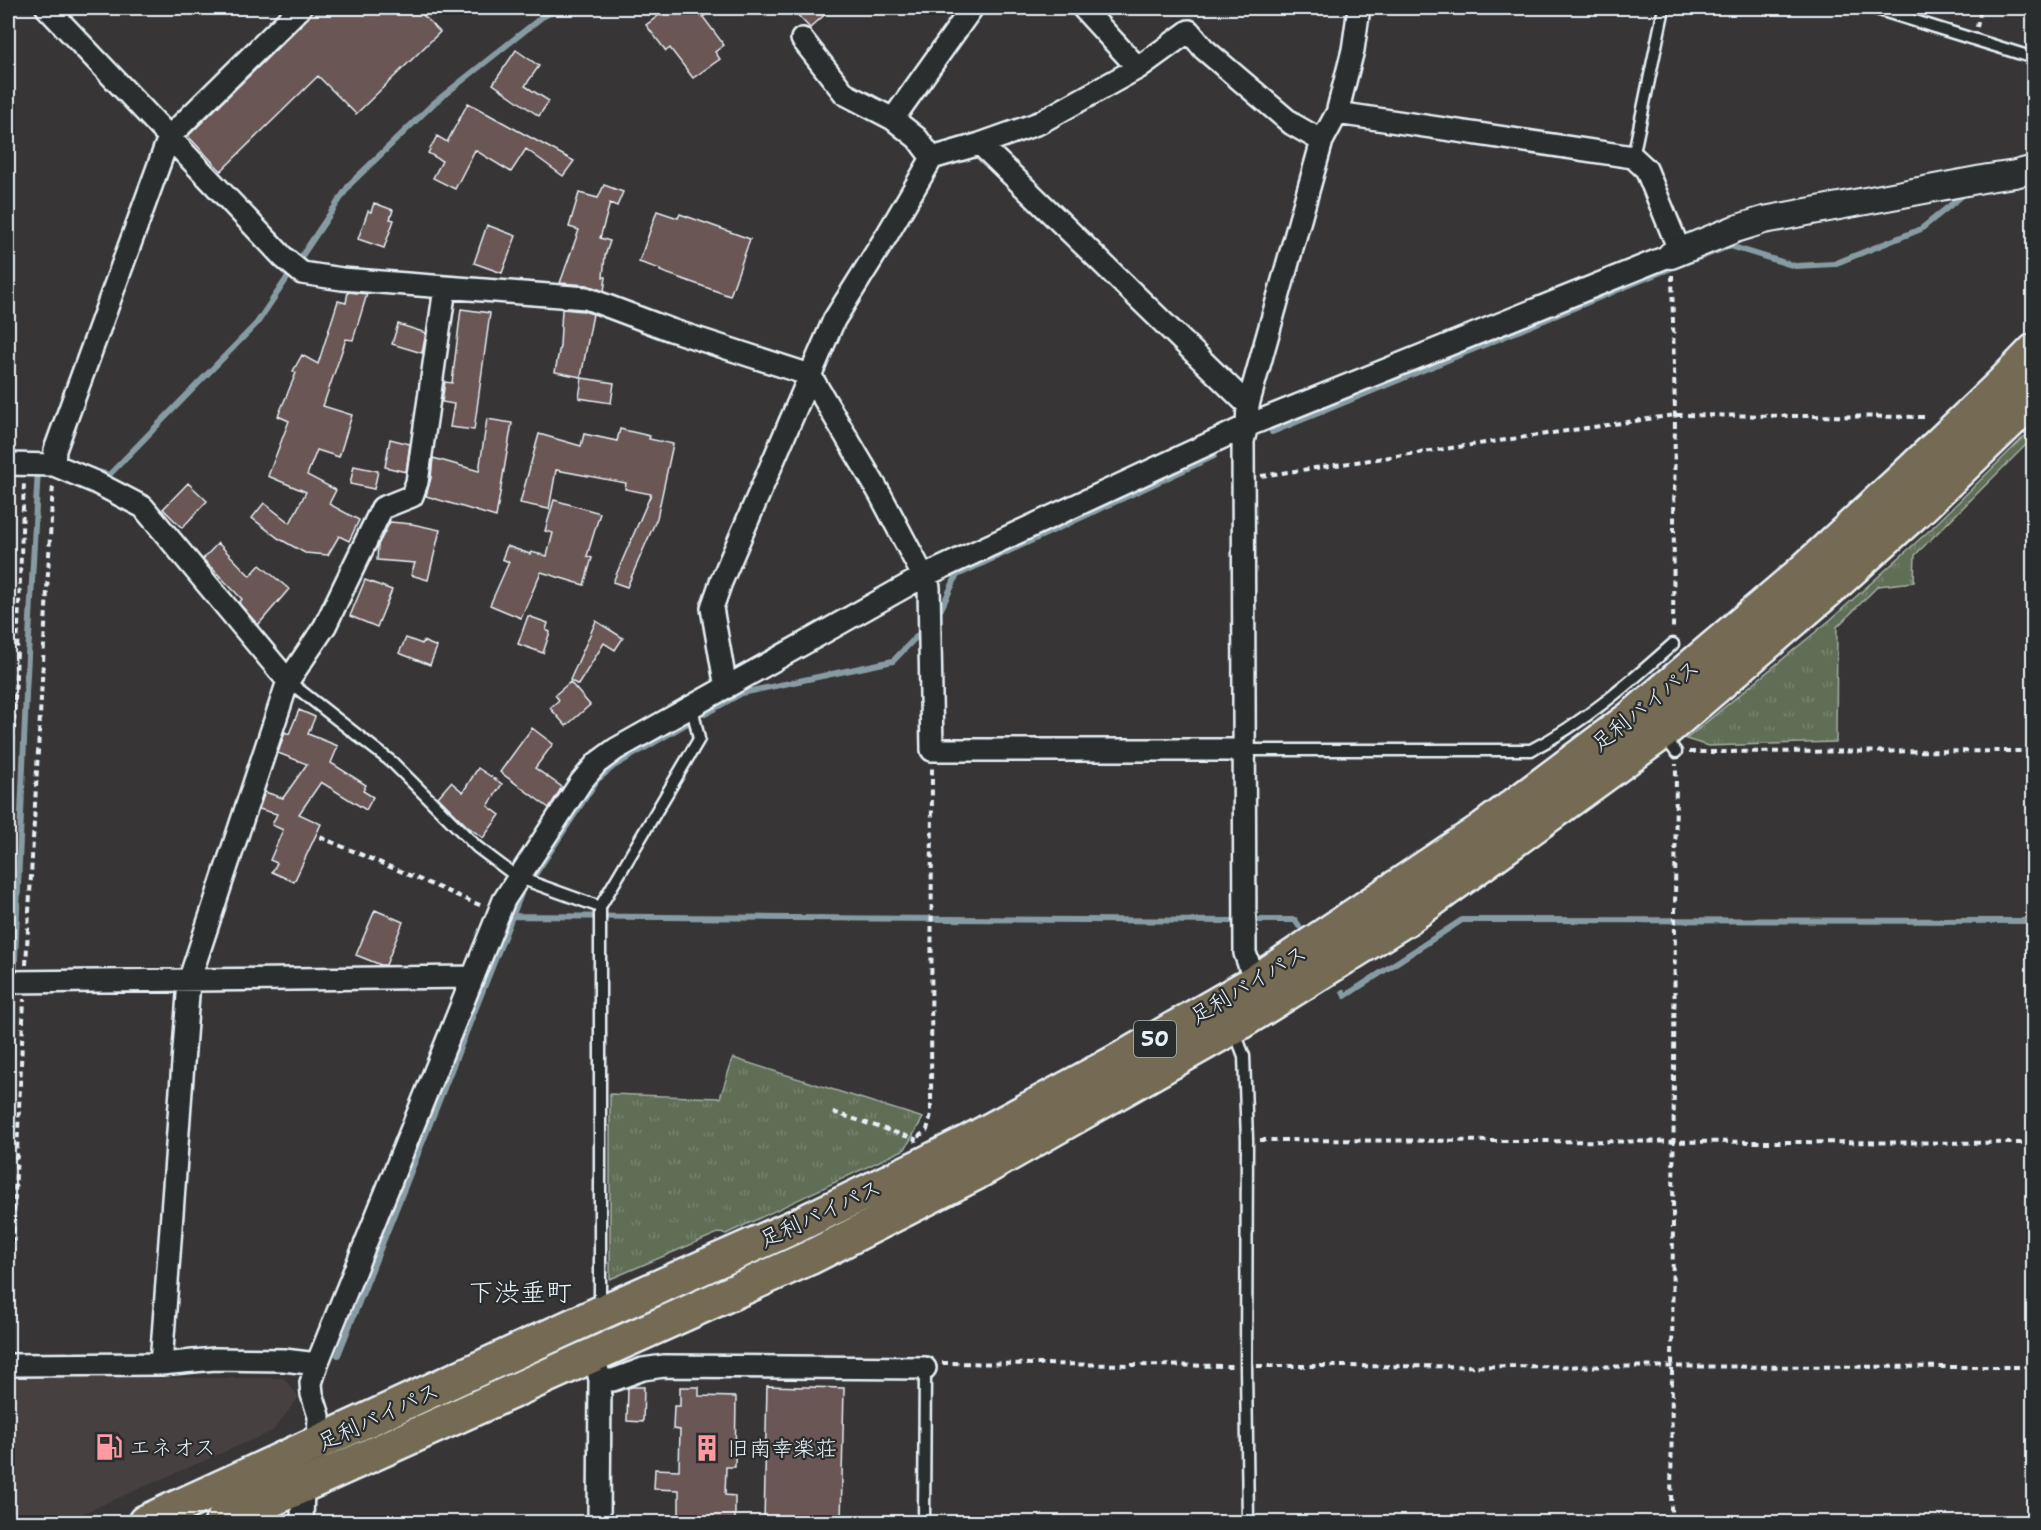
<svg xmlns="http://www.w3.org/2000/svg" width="2041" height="1530" font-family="'Shantell Sans','Klee One',sans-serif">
<defs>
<pattern id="grass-tufts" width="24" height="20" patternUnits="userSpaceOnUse" patternTransform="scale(1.5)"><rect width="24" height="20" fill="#606e56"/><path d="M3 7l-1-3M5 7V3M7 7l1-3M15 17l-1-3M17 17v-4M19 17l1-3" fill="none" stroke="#77836f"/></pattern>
</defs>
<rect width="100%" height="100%" fill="#373536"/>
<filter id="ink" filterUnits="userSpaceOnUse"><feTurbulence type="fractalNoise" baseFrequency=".0167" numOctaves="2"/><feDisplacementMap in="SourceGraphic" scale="12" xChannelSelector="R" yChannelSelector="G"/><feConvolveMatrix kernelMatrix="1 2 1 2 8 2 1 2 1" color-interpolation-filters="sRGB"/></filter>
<g filter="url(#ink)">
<path fill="#463f3f" d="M13,1377L284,1378L299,1397L273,1431L63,1522H8Z"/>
<path fill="url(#grass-tufts)" stroke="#a4b0a7" stroke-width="1.5" d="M2033,428V438L1915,555L1914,582L1878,586L1837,627L1836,742L1708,746L1686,739L1830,620L1932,528Z
M733,1058L923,1118L905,1149L726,1234L718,1233L610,1279V1094L720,1098Z"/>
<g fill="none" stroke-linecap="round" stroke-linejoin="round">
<path stroke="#879ca2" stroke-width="6" d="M1272,432L1661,272L1730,246L1795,266L1834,264L1921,229L1963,195L1969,193
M88,469L109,475L257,323L350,184L434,103L542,17L560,8
M941,609L957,575L1214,456
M705,714L742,693L893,661L921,632
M536,873L597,780L614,766L686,724
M512,916L1231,921
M1259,920H1295L1299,926
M1343,992L1345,996L1462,920L2034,921
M8,1126L26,694L38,468
M338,1355L521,894"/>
</g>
<path fill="#695655" stroke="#e8f1f8" stroke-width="1.5" d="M312,8H416L440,32L356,114L318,76L221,171L188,136L309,17Z
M669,8H715L703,17L724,45L715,52L720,59L693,78L670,48L666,51L646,25Z
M791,8H832L810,28Z
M516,50L539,66L525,86L549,101L539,116L493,84Z
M468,103L513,128L574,161L563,176L526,149L511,172L475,150L455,189L433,178L442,161L428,153L437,136L447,142Z
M604,185L623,192L617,206L610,203L600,238L610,241L605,256L603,277H606L604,291L587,285L560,283L579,230L569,227L579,193L598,198Z
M374,203L393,210L390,219L394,220L384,248L358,239L368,211L371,212Z
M657,211L678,218L680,214L750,239L730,296L660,271V269L639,262Z
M487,225L516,236L502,273L474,263Z
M348,292L367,294L353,340L346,339L323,406L352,415L339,457L317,450L307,475L336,490L329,504L359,520L349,541L339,536L328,555L305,553L278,538L252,518L264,503L290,523L306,492L268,476L289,421L278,416L296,373L293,371L302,355L318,364L338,301L346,303Z
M461,309L490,313L474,430L450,427L454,404L442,402L445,382L452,383Z
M562,309L583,311L593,314L581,377L555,372L560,346Z
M398,324L426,333L422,353L392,344Z
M582,378L614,383L611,403L579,398Z
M487,419L512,423L496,517L426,496L431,478L433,458L479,471Z
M620,429L650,436L649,439L673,444L657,518L627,587L613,582L651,494L625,489L626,483L556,470L549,509L520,503L539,434L581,446L584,434L617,441Z
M390,439L410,444L406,472L385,467Z
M354,466L378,471L374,489L350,484Z
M188,483L207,501L182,528L163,509Z
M554,500L600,513L587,556L592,558L584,585L541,572L521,618L490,605L509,562L502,559L507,546L530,554L531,552L547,556L553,533L545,531Z
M390,522L412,524L440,530L428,580L411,575L415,563L377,560L378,545Z
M218,543L250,576L260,565L289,589L258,625L239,603L242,599L203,559Z
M365,580L392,590L377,627L350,616Z
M528,616L548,623L546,630L550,632L543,653L518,644Z
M596,621L623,638L615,650L604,643L578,685L570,680Z
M406,638L422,644L423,641L437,647L430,665L399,653Z
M570,682L590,705L566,726L550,708L559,700L555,695Z
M299,710L315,717L308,734L338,746L331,763L366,785L363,791L373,797L366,810L321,782L299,814L321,824L294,882L272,872L277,863L270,860L283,830L272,825L277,814L259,809L265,792L283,798L307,764L278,753L285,732L289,734Z
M532,728L553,744L535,768L562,787L549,808L500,772Z
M478,768L502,784L488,806L500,815L483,838L467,826L438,797L451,782L463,792Z
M375,910L403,922L386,965H381L356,955Z
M767,1386L844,1388L841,1522H764Z
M632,1387H644L643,1422L627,1421L628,1388Z
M680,1387H699V1396L736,1397L735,1467H726L725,1495L735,1496V1522H679V1490L654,1489L655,1469L679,1470L680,1430L673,1429L674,1406H680Z"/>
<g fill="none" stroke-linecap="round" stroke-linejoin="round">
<defs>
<path id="service" d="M1873,8L2034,58
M1633,157L1664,8
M288,681L393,763L477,847L517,877L600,907
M1664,736L1676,752
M1243,750H1531C1584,723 1629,683 1673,644
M1234,1030L1244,1056L1247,1140L1246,1366L1248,1522
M600,1309V907L699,739L692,707
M924,1522L925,1368"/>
<path id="minor" d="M47,8L284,258L302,273L342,279L586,298L671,330L810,375L880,494L929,587L932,750H1243
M1083,8L1138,68
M802,39L845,94L893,119
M1337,113L1633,157L1646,169L1680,252
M980,144L1248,405
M932,158L917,138L893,119L972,8
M8,464L54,465L95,482L143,507L288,681
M54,465L55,450L169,137L300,8
M726,688L712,608L721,582L834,320L887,235L932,158L980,144L1039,123L1138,68L1189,31L1204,49L1292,124L1322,141
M8,982L472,977
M1255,982L1245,953L1243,441L1247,426L1248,405L1322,141L1337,113L1353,50L1359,8
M161,1364L189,981L288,681L325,626L382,508L412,496L417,482L445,288
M8,1365L161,1364L215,1359L284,1360L317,1364
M597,1367L600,1380L599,1522
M600,1380H613L643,1369L664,1366L925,1368
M302,1522L303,1486L318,1444L319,1416L312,1394L311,1383L317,1364L504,900L581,782L597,763L616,749L924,576L1247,426L1671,255"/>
<path id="tertiary" d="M1671,255L1735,229L1764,220L1988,178L2015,174L2034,169"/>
<path id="trunk" d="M145,1522L600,1313L798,1225L922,1165L970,1141L1114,1063L1255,982L1480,831L1631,718L1799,575L1907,475L2000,386L2034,351
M222,1522L809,1258L976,1173L1233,1027L1406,919L1662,733L1825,593L1921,507L2034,398"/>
</defs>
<use href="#service" stroke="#e8f1f8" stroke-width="15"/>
<use href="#minor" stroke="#e8f1f8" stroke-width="26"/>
<use href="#tertiary" stroke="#e8f1f8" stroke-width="30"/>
<use href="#trunk" stroke="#e8f1f8" stroke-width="38"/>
<path stroke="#e8f1f8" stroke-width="4" stroke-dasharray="6 4.5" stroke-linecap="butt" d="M1977,27L1981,8
M1672,275L1675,415L1673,631
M1261,476L1675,415L1925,417
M1689,752L2034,751
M320,837L482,906
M8,868L24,483
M26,965L53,484
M833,1112L915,1139L916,1142
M918,1137L927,1130L931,1114L932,768
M1260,1140L2034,1143
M8,1348L24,999
M942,1363L1232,1366
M1257,1366L2034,1367
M1671,1522L1676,764"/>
<use href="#service" stroke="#2a2d2e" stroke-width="10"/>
<use href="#minor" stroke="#2a2d2e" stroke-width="21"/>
<use href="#tertiary" stroke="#2a2d2e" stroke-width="26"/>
<use href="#trunk" stroke="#746b52" stroke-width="33"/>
</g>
</g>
<defs>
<symbol id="fuel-bare" viewBox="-9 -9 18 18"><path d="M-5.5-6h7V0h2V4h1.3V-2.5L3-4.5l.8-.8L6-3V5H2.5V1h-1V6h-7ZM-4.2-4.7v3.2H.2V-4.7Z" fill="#ff9aa2" stroke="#2a2d2e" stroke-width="2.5" paint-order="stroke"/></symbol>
<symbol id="building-bare" viewBox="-9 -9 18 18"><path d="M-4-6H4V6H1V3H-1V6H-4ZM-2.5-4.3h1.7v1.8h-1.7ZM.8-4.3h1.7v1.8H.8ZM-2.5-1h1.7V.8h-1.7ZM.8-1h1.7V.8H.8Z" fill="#ff9aa2" stroke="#2a2d2e" stroke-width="2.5" paint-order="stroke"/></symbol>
</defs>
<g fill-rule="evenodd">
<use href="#fuel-bare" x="90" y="1428" width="38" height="38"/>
<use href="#building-bare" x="688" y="1429" width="38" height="38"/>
</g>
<g text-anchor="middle" stroke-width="4.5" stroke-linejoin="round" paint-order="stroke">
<rect fill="#2a2d2e" stroke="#afb6bb" stroke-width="1.5" x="1134" y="1021" width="42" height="36" rx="4.5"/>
<g font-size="21" font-weight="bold" fill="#e8f1f8">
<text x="1155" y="1046">50</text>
</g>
<g font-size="22" fill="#e8f1f8" stroke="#2a2d2e">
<text transform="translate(1645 705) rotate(-39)" y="8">足利バイパス</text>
<text transform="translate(1248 984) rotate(-31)" y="8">足利バイパス</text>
<text transform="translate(820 1213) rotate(-25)" y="8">足利バイパス</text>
<text transform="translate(378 1416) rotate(-25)" y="8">足利バイパス</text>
</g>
<g font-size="22" fill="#e8f1f8" stroke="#2a2d2e" text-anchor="start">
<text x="129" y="1455">エネオス</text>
<text x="727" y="1456">旧南幸楽荘</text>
</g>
<g font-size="26" fill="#e8f1f8" stroke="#2a2d2e">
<text x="520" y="1301">下渋垂町</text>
</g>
</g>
<rect width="2041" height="1530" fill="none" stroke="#2a2d2e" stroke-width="30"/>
<rect x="15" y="15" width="2011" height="1500" fill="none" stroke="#e8f1f8" stroke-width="2" filter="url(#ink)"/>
</svg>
